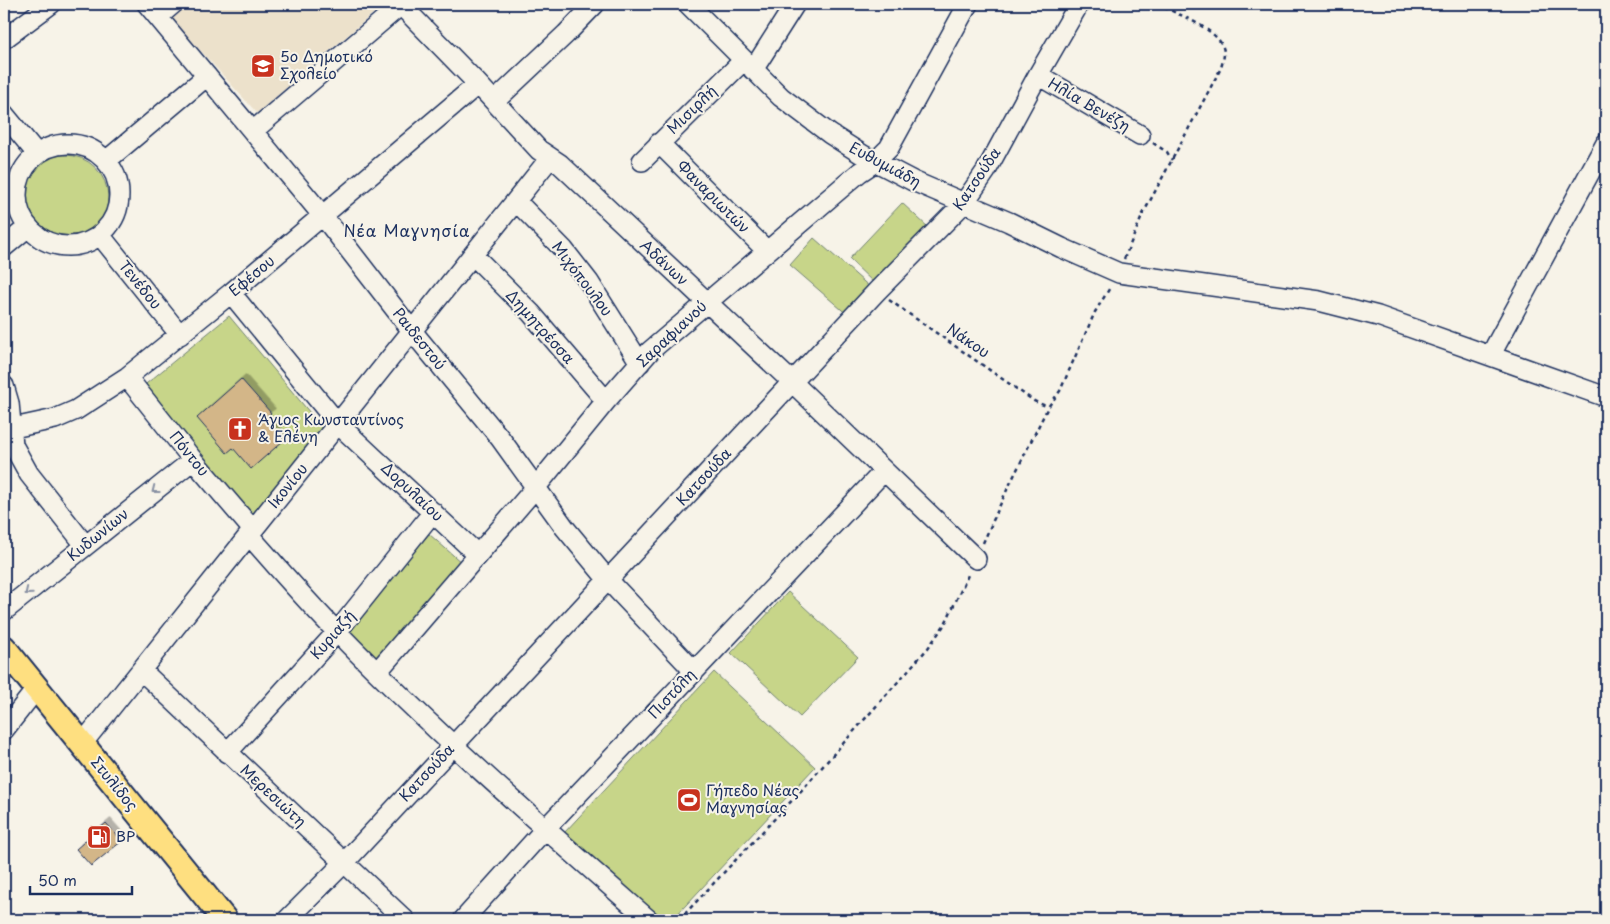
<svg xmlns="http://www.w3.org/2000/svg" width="1610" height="924" font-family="'Playpen Sans',sans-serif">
<defs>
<filter id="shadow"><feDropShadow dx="4.5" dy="-4.5" stdDeviation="0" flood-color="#0004"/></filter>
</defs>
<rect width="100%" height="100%" fill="#f7f3e8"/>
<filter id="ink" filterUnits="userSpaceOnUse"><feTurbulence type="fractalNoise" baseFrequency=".02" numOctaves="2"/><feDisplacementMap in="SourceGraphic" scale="10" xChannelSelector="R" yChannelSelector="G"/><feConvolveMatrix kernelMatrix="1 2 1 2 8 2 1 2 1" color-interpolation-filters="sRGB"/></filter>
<g filter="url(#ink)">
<path fill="#ece1cb" d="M187,4H384L257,113L171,18Z"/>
<path fill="#c7d589" stroke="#718274" d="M22 198a43 43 0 1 1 86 0a43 43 0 1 1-86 0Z
M902,203L930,229L876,285L849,259Z
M814,238L872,289L849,316L790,265Z
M229,316L326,432L252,522L141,388Z
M429,534L462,563L378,663L346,633Z
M788,592L858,657L800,717L731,653Z
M714,672L815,767L672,920H657L564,833Z"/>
<path fill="#d3b688" stroke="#1b2f5e" filter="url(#shadow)" d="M241,379L271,413L264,418L284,440L251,469L233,448L227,453L197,418Z
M106,823L122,841L91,866L76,849Z"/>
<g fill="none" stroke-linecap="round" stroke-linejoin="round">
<defs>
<path id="minor" d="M147,4L323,216L412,331L500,438L565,528L608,580L694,671
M400,4L478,84L539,150L560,164L792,382L976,559
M688,4L781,97L830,134L863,155L913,181L1009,222L1062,248L1119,273L1319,301L1378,316L1606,397
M158,17L173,4
M4,39L51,4
M753,70L795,4
M1038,75L1140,135
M495,101L566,34L595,4
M4,114L37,154
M253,131L402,4
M659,143L767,251
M17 195a51 51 0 1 1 102 0a51 51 0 1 1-102 0Z
M106,161L207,76
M642,161L744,60
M516,201L564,250L589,282L640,363
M100,235L180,335
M4,247L28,227
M473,255L531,313L606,401
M231,293L338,424L477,554
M1491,356L1496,345L1606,143
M127,377L193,460L253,530
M4,386L9,403L13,445L29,474L85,545
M4,430L55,419L76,410L127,377L231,293L478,84
M249,535C278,568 307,602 338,633C436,734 543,827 649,920
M4,611L193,460
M141,670L405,920
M377,672L536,487L606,401L650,351L860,172L875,162L889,148L968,4
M4,730L37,688
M82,744L550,158
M227,753L337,632L433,512
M287,920L344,863L877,291L964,203L986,171L1038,75L1079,4
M463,920L545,829L884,471"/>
<path id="major" d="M4,648L225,920"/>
</defs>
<use href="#minor" stroke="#1b2f5e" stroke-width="22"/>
<use href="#major" stroke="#1b2f5e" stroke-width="28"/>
<path stroke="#1b2f5e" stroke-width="2.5" stroke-dasharray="4 4" stroke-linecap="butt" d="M1153,143L1167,152L1172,160
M1124,259L1143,214L1221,68C1223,60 1226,53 1222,45C1213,27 1175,13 1157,4
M889,300L1034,401L1048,407
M983,543L1005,494L1048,407L1060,391L1095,312L1111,286
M679,920L799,793L928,648L945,624L969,573"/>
<use href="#minor" stroke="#f7f3e8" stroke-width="19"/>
<use href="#major" stroke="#fedf80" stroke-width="24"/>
</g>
<defs><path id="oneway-chevron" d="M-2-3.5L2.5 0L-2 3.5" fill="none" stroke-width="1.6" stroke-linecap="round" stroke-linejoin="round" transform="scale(1.25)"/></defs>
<g stroke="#8991a3">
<use href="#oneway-chevron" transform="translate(155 490) rotate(142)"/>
<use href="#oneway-chevron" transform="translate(28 592) rotate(141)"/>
</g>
</g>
<defs>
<symbol id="school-square" viewBox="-11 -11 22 22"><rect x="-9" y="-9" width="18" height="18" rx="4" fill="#c8321e" stroke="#f7f3e8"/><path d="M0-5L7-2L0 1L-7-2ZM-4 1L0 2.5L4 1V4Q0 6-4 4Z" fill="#fff"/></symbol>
<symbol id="church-square" viewBox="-11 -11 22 22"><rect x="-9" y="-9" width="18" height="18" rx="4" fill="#c8321e" stroke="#f7f3e8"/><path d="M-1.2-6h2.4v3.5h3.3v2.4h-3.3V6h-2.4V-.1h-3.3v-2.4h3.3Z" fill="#fff"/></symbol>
<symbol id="stadium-square" viewBox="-11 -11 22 22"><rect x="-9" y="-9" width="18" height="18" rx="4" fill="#c8321e" stroke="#f7f3e8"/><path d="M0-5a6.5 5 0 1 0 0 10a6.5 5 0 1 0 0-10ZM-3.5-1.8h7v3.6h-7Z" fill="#fff"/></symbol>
<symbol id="fuel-square" viewBox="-11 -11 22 22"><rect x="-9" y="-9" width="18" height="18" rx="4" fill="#c8321e" stroke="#f7f3e8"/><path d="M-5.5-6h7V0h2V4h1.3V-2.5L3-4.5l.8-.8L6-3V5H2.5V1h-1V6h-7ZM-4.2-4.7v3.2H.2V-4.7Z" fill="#fff"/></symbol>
</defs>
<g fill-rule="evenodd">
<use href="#school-square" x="249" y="52" width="28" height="28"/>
<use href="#church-square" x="226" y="415" width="28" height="28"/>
<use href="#stadium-square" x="675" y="786" width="28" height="28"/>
<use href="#fuel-square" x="85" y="823" width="28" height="28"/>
</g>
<g text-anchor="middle" stroke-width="4" stroke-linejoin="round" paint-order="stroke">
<g font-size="15" fill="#1b2f5e" stroke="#f7f3e8" text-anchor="start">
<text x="280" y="62">5ο Δημοτικό<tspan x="280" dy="17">Σχολείο</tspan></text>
<text x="258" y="425">Άγιος Κωνσταντίνος<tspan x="258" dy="17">&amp; Ελένη</tspan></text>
<text x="706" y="796">Γήπεδο Νέας<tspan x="706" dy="17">Μαγνησίας</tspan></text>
<text x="116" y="842">BP</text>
</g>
<g font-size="15" fill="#1b2f5e" stroke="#f7f3e8">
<text transform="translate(1089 105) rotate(30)" y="5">Ηλία Βενέζη</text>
<text transform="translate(692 110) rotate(-44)" y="5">Μισιρλή</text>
<text transform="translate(885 165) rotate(28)" y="5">Ευθυμιάδη</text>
<text transform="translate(977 179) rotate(-56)" y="5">Κατσούδα</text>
<text transform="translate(713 197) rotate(45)" y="5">Φαναριωτών</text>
<text transform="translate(664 263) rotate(43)" y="5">Αδάνων</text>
<text transform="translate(252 276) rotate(-40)" y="5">Εφέσου</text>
<text transform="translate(582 279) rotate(53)" y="5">Μιχόπουλου</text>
<text transform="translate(140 285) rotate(51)" y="5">Τενέδου</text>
<text transform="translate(540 327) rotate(48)" y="5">Δημητρέσσα</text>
<text transform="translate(672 334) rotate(-43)" y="5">Σαραφιανού</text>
<text transform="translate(419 339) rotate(51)" y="5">Ραιδεστού</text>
<text transform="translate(968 341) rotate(34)" y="5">Νάκου</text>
<text transform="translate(189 454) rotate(51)" y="5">Πόντου</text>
<text transform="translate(704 477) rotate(-47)" y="5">Κατσούδα</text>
<text transform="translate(288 486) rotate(-51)" y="5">Ικονίου</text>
<text transform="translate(412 492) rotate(43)" y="5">Δορυλαίου</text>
<text transform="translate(98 535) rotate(-39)" y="5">Κυδωνίων</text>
<text transform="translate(333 635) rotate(-49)" y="5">Κυριαζή</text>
<text transform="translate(672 694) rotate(-47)" y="5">Πιστόλη</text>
<text transform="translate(427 773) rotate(-47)" y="5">Κατσούδα</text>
<text transform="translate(114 784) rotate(51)" y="5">Στυλίδος</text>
<text transform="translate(273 796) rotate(43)" y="5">Μερεσιώτη</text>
</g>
<g font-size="16" letter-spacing="1" fill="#1b2f5e" stroke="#f7f3e8">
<text x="407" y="237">Νέα Μαγνησία</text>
</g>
</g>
<rect width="1610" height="924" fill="none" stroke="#f7f3e8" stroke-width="20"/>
<rect x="10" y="10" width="1590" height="904" fill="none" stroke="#1b2f5e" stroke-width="2" filter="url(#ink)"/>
<path d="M30 886v8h102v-8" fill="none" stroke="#1b2f5e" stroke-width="2.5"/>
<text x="38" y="886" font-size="15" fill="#1b2f5e" stroke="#f7f3e8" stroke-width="4" paint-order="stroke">50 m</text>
</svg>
